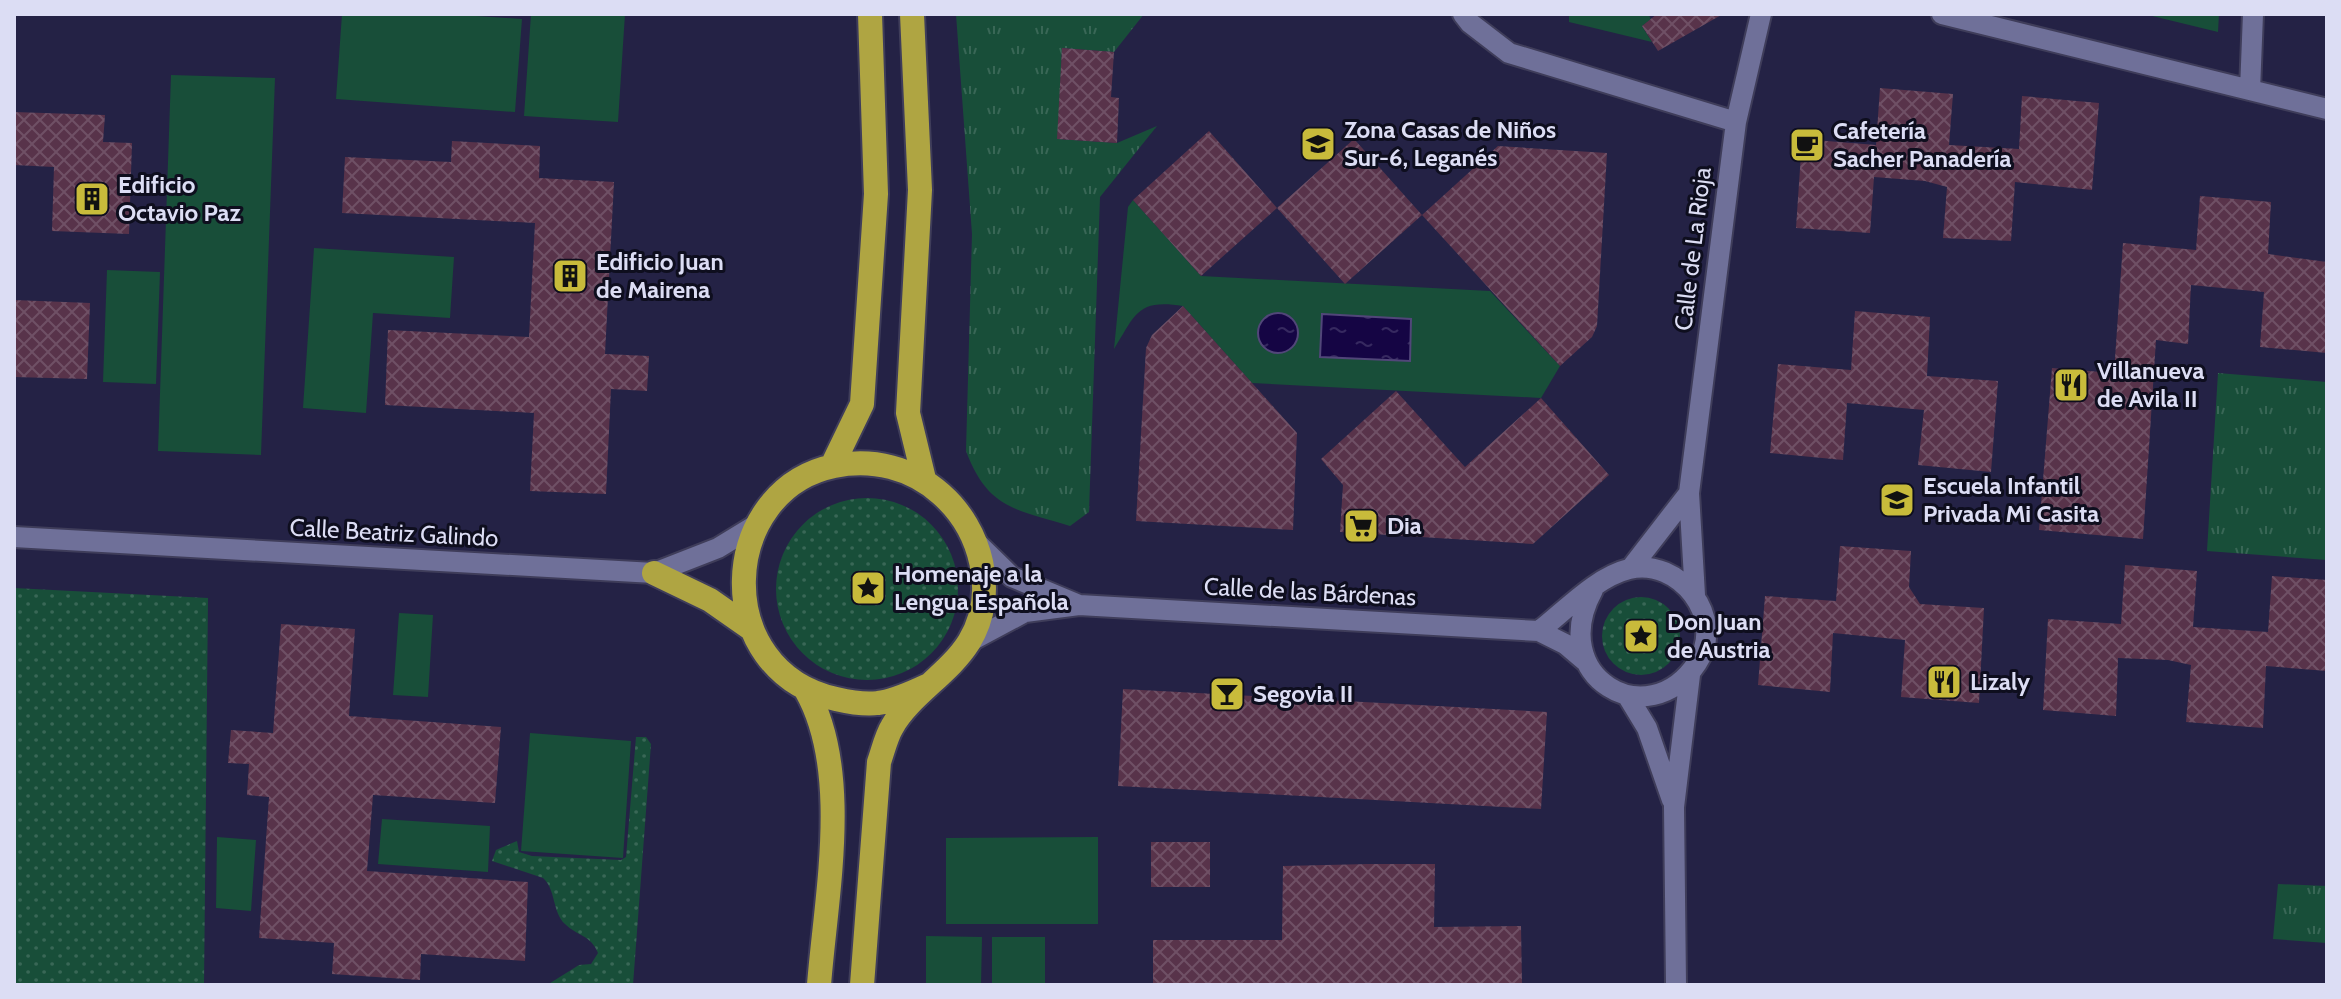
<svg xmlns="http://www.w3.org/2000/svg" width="2341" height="999" font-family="Cabin,sans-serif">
<defs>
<pattern id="grass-dots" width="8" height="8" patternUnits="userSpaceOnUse" patternTransform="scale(2)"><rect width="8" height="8" fill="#184e39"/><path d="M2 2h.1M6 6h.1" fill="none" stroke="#396756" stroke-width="1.8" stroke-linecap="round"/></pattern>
<pattern id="park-tufts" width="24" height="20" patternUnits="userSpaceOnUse" patternTransform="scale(2)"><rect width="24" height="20" fill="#184e39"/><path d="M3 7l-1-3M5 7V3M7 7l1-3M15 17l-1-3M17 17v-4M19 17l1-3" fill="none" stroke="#396756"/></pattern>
<pattern id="water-ripples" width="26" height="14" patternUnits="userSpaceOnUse" patternTransform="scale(2)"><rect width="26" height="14" fill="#150544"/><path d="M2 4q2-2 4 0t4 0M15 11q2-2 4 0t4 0" fill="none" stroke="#362960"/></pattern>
<pattern id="building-cross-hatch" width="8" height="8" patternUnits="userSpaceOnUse" patternTransform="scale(2)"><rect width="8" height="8" fill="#58334a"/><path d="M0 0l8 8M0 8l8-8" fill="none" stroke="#6f5065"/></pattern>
</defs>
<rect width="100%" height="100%" fill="#242245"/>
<path fill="url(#grass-dots)" d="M776 589a91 91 0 1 1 182 0a91 91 0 1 1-182 0Z
M14,588L208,598L204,985H14Z
M1602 636a39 39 0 1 1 78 0a39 39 0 1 1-78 0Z
M636,737H646L651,744L633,985H547L579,965L591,964L598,953C591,935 577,936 565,924C552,912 556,889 543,878L492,861L496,850L517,841L519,852L532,856L621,860L626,857Z"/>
<path fill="url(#park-tufts)" d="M956,14H1144L1114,52L1062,48L1058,139L1117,143L1157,126L1100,197L1089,512L1070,526C1015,509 988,509 966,451L972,234Z
M2218,373L2327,382V560L2207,551Z
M2278,884L2327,886V943L2273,939Z"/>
<path fill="#184e39" d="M342,14H447L522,19L515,112L336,99Z
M531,14H625L618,122L524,116Z
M1569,14H1648L1651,19L1642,26L1652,42L1569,22Z
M2144,14H2219L2218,32Z
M171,75L275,78L261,455L158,451Z
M1133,200L1201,276L1490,291L1560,366L1541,398L1252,383L1183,306C1137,299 1136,314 1114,349L1128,207Z
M314,248L454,257L450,318L373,313L366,413L303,408Z
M107,270L160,272L156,384L103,382Z
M399,613L433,615L428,697L393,695Z
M530,733L631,741L623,858L521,851Z
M382,819L490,826L488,872L378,864Z
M217,837L256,840L251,911L216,908Z
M1098,837V924H946V838Z
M926,936L982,937L981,985H926Z
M992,937H1045V985H992Z"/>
<path fill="url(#water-ripples)" stroke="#514679" stroke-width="2" d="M1258 333a20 20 0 1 1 40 0a20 20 0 1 1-40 0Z
M1322,314L1411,319L1410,361L1320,357Z"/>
<path fill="url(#building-cross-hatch)" d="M1657,14H1723L1658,51L1642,26Z
M1062,48L1114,52L1111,97L1119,98L1117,143L1057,139Z
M1880,88L1953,94L1949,145L2019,149L2022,96L2099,103L2092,190L2015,182L2011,241L1943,238L1947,187L1925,181L1874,177L1870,233L1796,228L1802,139L1876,145Z
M14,112L105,115L103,142L132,143L129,234L52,231L54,167L14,165Z
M1209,131L1277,208L1201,276L1133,200Z
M1354,139L1422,215L1345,284L1277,208Z
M452,141L540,146L539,178L614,182L605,354L649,356L647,391L611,389L606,494L530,491L534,413L385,405L388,330L529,337L535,223L342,213L345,157L451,162Z
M1498,146L1607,153L1597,326L1592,337L1560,366L1422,215Z
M2200,196L2271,202L2268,254L2327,262V353L2260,347L2264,292L2191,285L2188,344L2156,340L2143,539L2039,530L2052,368L2114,373L2123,243L2196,250Z
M14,300L90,303L87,379L14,377Z
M1183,306L1297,433L1293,530L1136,521L1146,348L1152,335Z
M1855,311L1930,317L1927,376L1998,381L1991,472L1918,465L1924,410L1847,403L1843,460L1770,453L1778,364L1851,370Z
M1396,391L1465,467L1541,398L1609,475L1533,544L1340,532L1343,485L1321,459Z
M1840,546L1911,551L1909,587L1920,604L1984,608L1979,703L1901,697L1905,640L1833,633L1830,692L1758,685L1765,596L1836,601Z
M2125,565L2197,571L2193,627L2268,632L2272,576L2327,580V671L2266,666L2263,728L2186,722L2191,665L2168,660L2118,658L2116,716L2043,710L2048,619L2121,624Z
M281,624L355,629L349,716L501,727L495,803L373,795L367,871L528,882L525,961L421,954L420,980L332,974L334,943L259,938L269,797L247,795L249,764L228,763L231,730L273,733Z
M1123,689L1547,712L1541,809L1118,786Z
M1151,842H1210V887H1151Z
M1368,864H1435L1434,927L1521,926L1522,985H1153V940H1282L1283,866Z"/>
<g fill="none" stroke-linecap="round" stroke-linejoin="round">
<defs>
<path id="street" d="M1463,14L1470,23L1509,53L1736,122
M1942,14L2327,109
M2250,90L2253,14
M14,537L654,573L718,548L759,523
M977,543L1012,577L1079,605
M1631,568L1689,493
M1695,595L1689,493L1736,122L1761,14
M1539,631C1565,611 1596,577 1629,569C1679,557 1727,618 1697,663C1648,737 1545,677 1593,590
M969,642L1025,612L1079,605L1539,631L1565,644L1585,661
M1627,695L1647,728L1672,800
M1676,985L1674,807L1690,675"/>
<path id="highway" d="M912,14L920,190L908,413L924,479
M832,466L862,404L876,194L870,14
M654,573L710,600L750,628
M806,690C852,771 826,895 819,985
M862,985L879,762C883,751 886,737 892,727C910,695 949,674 969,642C999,593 981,529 941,494C912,468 873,458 834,466C718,490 709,671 836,699C849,702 865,705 878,703C896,701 913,692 929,685"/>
</defs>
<use href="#street" stroke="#3f3d5a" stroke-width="24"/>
<use href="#highway" stroke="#3f3d5a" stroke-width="28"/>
<use href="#street" stroke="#6f7099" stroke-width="20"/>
<use href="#highway" stroke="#afa542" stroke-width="24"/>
</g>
<defs>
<symbol id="school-square" viewBox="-11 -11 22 22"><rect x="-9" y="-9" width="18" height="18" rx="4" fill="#c8bb3b" stroke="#0e0e1e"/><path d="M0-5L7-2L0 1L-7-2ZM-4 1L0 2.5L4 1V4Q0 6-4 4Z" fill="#111"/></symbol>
<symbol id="cafe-square" viewBox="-11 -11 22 22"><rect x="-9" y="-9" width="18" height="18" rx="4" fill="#c8bb3b" stroke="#0e0e1e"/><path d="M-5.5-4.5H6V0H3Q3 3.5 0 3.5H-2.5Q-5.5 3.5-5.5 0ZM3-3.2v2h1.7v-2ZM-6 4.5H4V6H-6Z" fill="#111"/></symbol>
<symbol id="building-square" viewBox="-11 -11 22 22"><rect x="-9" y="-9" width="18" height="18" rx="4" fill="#c8bb3b" stroke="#0e0e1e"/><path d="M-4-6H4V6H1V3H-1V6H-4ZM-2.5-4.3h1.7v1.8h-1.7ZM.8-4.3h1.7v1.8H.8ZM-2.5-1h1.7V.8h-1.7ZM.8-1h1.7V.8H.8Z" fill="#111"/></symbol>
<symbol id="restaurant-square" viewBox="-11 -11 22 22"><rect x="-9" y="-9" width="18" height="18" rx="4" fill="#c8bb3b" stroke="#0e0e1e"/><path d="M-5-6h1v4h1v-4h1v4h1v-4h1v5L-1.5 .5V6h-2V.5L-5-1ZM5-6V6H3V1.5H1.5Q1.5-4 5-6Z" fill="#111"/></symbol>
<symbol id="supermarket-square" viewBox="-11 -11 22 22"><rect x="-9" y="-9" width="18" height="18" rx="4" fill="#c8bb3b" stroke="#0e0e1e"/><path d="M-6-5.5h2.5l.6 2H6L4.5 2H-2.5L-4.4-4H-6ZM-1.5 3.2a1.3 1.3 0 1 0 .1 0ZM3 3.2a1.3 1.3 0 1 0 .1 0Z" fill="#111"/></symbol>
<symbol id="sight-square" viewBox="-11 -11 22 22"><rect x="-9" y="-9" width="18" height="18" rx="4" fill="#c8bb3b" stroke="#0e0e1e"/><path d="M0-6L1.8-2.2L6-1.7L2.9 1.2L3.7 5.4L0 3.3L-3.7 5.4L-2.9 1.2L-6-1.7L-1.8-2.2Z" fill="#111"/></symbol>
<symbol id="bar-square" viewBox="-11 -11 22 22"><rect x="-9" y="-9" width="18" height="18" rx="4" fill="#c8bb3b" stroke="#0e0e1e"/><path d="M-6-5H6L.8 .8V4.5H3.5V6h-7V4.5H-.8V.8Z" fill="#111"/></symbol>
</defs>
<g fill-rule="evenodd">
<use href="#school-square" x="1298" y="124" width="40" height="40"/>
<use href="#cafe-square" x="1787" y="125" width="40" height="40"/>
<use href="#building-square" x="72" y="179" width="40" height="40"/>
<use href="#building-square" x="550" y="256" width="40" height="40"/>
<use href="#restaurant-square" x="2051" y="365" width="40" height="40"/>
<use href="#school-square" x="1877" y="480" width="40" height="40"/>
<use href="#supermarket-square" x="1341" y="506" width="40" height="40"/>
<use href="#sight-square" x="848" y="568" width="40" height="40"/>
<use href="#sight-square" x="1621" y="616" width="40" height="40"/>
<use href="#restaurant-square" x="1924" y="662" width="40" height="40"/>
<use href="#bar-square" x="1207" y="674" width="40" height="40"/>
</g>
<g text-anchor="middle" stroke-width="6" stroke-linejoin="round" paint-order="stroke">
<g font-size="24" font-weight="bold" fill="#dcddf4" stroke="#0e0e1e" text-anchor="start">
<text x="1344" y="138">Zona Casas de Niños<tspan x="1344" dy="28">Sur-6, Leganés</tspan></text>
<text x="1833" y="139">Cafetería<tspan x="1833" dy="28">Sacher Panadería</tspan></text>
<text x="118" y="193">Edificio<tspan x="118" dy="28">Octavio Paz</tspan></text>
<text x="596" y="270">Edificio Juan<tspan x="596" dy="28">de Mairena</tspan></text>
<text x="2097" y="379">Villanueva<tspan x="2097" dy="28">de Avila II</tspan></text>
<text x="1923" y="494">Escuela Infantil<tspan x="1923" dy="28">Privada Mi Casita</tspan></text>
<text x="1387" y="534">Dia</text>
<text x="894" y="582">Homenaje a la<tspan x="894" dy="28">Lengua Española</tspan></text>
<text x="1667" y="630">Don Juan<tspan x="1667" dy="28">de Austria</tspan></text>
<text x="1970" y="690">Lizaly</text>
<text x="1253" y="702">Segovia II</text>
</g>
<g font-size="24" fill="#dcddf4" stroke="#0e0e1e">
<text transform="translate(1693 249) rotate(-83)" y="8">Calle de La Rioja</text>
<text transform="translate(394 533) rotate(3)" y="8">Calle Beatriz Galindo</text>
<text transform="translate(1310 592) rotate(3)" y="8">Calle de las Bárdenas</text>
</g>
</g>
<rect width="2341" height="999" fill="none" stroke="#dcddf4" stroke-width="32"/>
</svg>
